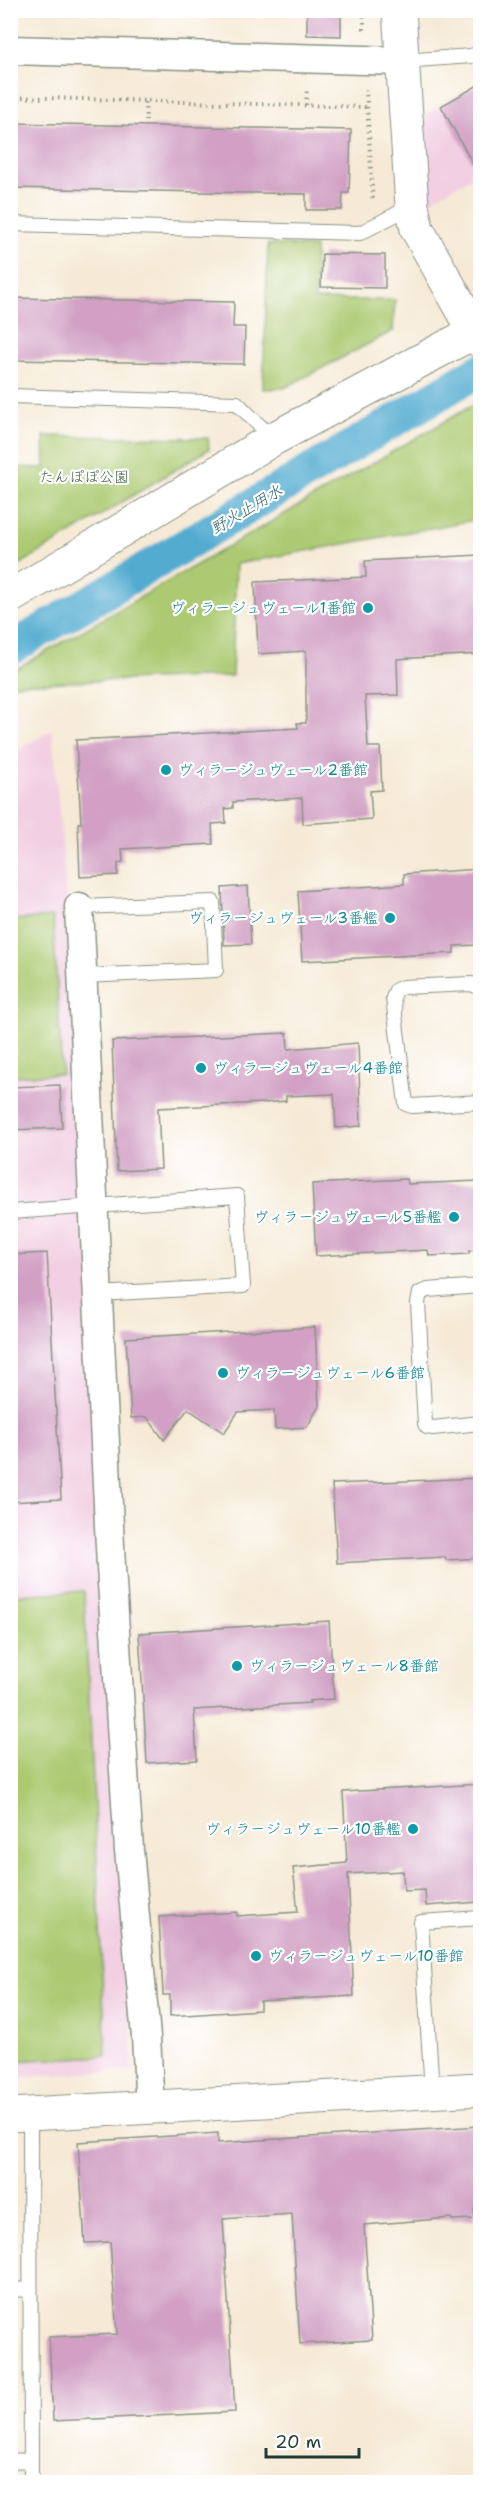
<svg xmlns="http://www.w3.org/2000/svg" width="491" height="2493" font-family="'Shantell Sans','Klee One',sans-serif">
<rect width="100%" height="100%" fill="#fff"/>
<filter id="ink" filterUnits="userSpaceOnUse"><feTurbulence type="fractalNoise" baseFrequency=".0167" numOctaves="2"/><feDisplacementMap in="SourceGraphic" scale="12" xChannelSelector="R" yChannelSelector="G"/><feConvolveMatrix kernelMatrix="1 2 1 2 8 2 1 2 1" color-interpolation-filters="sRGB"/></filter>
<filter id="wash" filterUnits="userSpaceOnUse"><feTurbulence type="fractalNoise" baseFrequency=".008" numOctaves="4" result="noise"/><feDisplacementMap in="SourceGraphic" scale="24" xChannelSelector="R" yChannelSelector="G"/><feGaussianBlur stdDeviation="1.35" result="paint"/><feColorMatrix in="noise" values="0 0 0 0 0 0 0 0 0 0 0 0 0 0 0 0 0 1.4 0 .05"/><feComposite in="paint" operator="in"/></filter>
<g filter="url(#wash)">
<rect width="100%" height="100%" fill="#f6ead6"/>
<path fill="#f2cfe2" d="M480,83V172L425,204L418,119Z
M52,730L94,1207L133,2070L11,2078L10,755Z"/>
<path fill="#abca71" stroke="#658452" stroke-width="1.5" d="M268,244L315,247V300H395L393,331L284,388L263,389Z
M480,401V519L236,564L232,676L11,684V672Z
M44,436L208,438L209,449L11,570V467L45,468Z
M53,917L62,1074L11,1076V920Z
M84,1591L106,2056L11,2061V1595Z"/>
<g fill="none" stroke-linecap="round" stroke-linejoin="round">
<path stroke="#52acd0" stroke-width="33" d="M10,649L480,370"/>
</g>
<g id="blocks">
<path fill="#d1a0c4" d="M307,10H341V36L307,35Z
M480,84V177L441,106Z
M10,123L351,130L349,193H343L342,210H306V194L10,188Z
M322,254L385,255V288L321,287Z
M10,298L234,302L233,327H245L244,364L10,360Z
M480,555V654L397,659L398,695L365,696L368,747H380L382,790L370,791L372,819L303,824L302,798L233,802V808L225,809L226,823L212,824L213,844L122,849L123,862L118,863V875L80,877L78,823H81L76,740L298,728L297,723H306V651L258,654L255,582L366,577L365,561Z
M480,869V945L454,946V953L302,961L298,891L404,884V874Z
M248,886L251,944L224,945L222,888Z
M287,1033L288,1049L358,1043L361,1126L336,1128L334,1094L286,1096V1101L265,1103L158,1108L161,1169L117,1171L112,1041Z
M60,1085L62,1128L10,1130V1087Z
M407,1179L408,1184L480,1181V1250L469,1251V1254L429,1256L428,1250L316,1256L312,1184Z
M47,1253L61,1499L10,1502V1255Z
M315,1327L319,1406L307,1427L275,1429L274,1410L238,1412L224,1433L188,1409L164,1440L147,1417L131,1418L126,1338Z
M480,1478V1558L446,1560L445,1557L337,1563L332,1484Z
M329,1621L334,1699L309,1701L310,1703L194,1710L197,1760L147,1763L139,1633Z
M480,1784V1902L426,1906L425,1890L404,1891L403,1871L348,1874L354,1996L260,2001V2010L170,2016V1995H163L159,1917L237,1912V1916L298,1912L293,1868L347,1863L343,1792Z
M480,2126V2208L474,2209L475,2219L452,2220L451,2218L364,2225L372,2340L300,2344L292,2214L223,2219L235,2412L53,2421L49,2337L117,2334L110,2242L85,2243L78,2142L218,2133V2143Z"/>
</g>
</g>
<g filter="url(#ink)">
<use href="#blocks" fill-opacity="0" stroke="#8a9485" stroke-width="1.5"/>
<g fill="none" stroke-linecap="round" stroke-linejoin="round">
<defs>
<path id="service" d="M403,61L471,56L480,53
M10,224L360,233L412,206
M10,396L237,403L273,439
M79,907L213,902L216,970L83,976
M480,988L472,984L403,987L396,990L393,998L406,1104L412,1106L480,1102
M10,1212L237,1196L243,1286L98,1294
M480,1286L428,1290L420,1293L418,1303L425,1424L427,1427L433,1428L480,1423
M432,2091L421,1922L480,1918
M30,2114L31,2482
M10,2290L30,2289
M10,2461L31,2460"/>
<path id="minor" d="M10,50L400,61
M79,907L111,1567L129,1850L146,2037L150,2107"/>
<path id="tertiary" d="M399,10L412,206L417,229L480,341
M10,597L273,439L480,329
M10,2115L480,2089"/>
</defs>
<use href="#service" stroke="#8a9485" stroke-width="16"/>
<use href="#minor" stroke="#8a9485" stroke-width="31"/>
<use href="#tertiary" stroke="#8a9485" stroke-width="35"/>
<path stroke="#8a9485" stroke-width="4" stroke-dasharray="1.5 4.5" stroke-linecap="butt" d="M364,10V31
M366,89L373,201
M10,97L367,107
M145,102L146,121
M306,105L307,88"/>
<use href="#service" stroke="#fff" stroke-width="14"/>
<use href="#minor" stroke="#fff" stroke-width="28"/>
<use href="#tertiary" stroke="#fff" stroke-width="33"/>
</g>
</g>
<g fill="#0f9aa8" stroke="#fff" stroke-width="2">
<circle cx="368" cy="608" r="6"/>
<circle cx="166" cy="770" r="6"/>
<circle cx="390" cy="918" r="6"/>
<circle cx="201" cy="1068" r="6"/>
<circle cx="454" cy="1217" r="6"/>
<circle cx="223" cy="1373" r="6"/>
<circle cx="237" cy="1666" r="6"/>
<circle cx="413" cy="1829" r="6"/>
<circle cx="256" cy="1956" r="6"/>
</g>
<g text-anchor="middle" stroke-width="4.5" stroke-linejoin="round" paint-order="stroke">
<g font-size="15" fill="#426043" stroke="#fff">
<text x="84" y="482">たんぽぽ公園</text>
</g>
<g font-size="15" fill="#0d838f" stroke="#fff" text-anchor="start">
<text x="356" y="613" text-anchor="end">ヴィラージュヴェール1番館</text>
<text x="178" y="775">ヴィラージュヴェール2番館</text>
<text x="378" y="923" text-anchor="end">ヴィラージュヴェール3番艦</text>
<text x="213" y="1073">ヴィラージュヴェール4番館</text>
<text x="442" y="1222" text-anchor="end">ヴィラージュヴェール5番艦</text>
<text x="235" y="1378">ヴィラージュヴェール6番館</text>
<text x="249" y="1671">ヴィラージュヴェール8番館</text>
<text x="401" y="1834" text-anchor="end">ヴィラージュヴェール10番艦</text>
<text x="268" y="1961">ヴィラージュヴェール10番館</text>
</g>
<g font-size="16" font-style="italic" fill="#31646b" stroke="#fff">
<text transform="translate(246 509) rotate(-31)" y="6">野火止用水</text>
</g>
</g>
<rect width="491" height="2493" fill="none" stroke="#fff" stroke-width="36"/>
<path d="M266 2448v9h93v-9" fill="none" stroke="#1f3d34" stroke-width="3"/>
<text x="275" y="2448" font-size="18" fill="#1f3d34" stroke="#ffffff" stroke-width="4.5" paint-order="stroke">20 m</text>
</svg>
